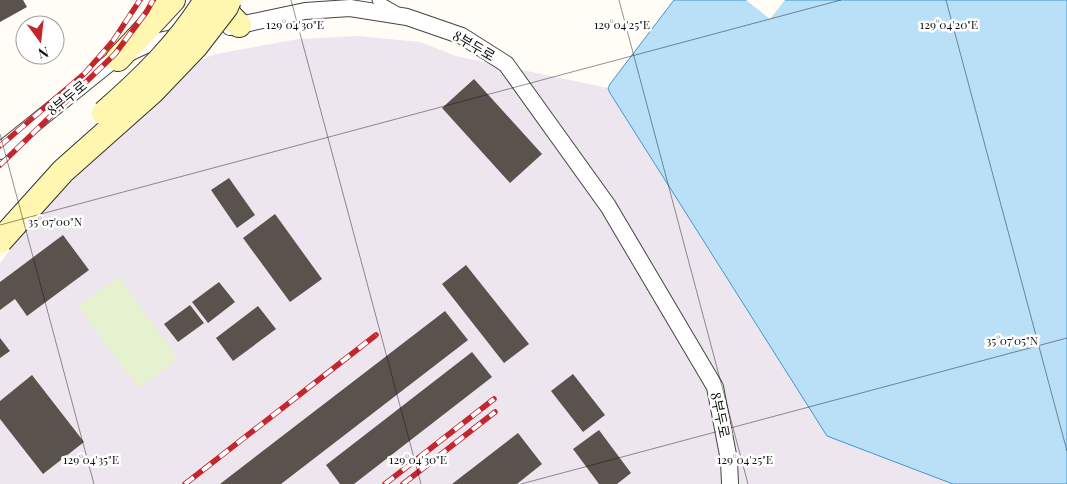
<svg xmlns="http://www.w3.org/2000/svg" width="1067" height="484" font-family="'Playfair Display','Noto Sans KR',serif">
<rect width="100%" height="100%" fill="#fffdf5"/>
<path fill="#eee6ef" d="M359,36L420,42L456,56L608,88L610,93L827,436L953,484H0V263L27,227L89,163L202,59L216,54L298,39Z"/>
<path fill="#e6f2cf" d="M119,277L178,359L138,388L78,306Z"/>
<path fill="#b9e0f7" stroke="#3f96cf" d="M674,0H1067V484H953L827,436L610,93L608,88L610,84Z"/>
<path fill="#fffdf5" d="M746,0H785L770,19Z"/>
<path fill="#5a524d" d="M0,0H23L27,7L0,22Z
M474,79L542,154L510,183L442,108Z
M229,178L255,215L237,228L211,190Z
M275,214L322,279L290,302L243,238Z
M63,235L89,270L27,316L15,299L0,310V282Z
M466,265L529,344L504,363L442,284Z
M219,282L235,302L208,323L192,302Z
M190,305L204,323L178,342L164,324Z
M258,306L276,329L233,361L216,338Z
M445,311L468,340L281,484H220Z
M0,338L10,351L0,358Z
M472,352L492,377L354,484H340L326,465Z
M573,374L605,415L583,432L551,391Z
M32,375L84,442L43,474L0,419V401Z
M599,430L631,473L617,484H599L573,449Z
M518,433L542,464L517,484H452Z"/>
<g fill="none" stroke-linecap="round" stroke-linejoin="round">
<defs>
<path id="service" d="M377,0L396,11"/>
<path id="minor" d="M230,27L305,11L350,8L407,17L462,36L506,64L608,206L715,387L729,460L730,484
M0,151L112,61L150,43L182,36"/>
<path id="secondary" d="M221,0L231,17L239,25
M118,59L173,0"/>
</defs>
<use href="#service" stroke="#444" stroke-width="11"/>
<use href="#minor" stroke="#444" stroke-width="18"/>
<use href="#secondary" stroke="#333" stroke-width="26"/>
<use href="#service" stroke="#fff" stroke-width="9"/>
<use href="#minor" stroke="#fff" stroke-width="16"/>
<use href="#secondary" stroke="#fff6b0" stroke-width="24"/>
<defs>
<path id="rail" d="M0,146L85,73L113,41L140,0
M0,165L115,54L147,11L153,0
M185,484L376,335
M385,484L494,399
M403,484L495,412"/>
</defs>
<use href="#rail" stroke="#c4262e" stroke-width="5.5"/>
<use href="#rail" stroke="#fff" stroke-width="4" stroke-dasharray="11" stroke-linecap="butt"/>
<defs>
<path id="secondary-bridge" d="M104,113C142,80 180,43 206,0
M0,241L63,171L153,91L196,46L226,7L229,0"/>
</defs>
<use href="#secondary-bridge" stroke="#333" stroke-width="26" stroke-linecap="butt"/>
<use href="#secondary-bridge" stroke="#fff6b0" stroke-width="24"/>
</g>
<path fill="none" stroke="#111" stroke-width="1" stroke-opacity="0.45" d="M291,0L421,484M619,0L748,484M946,0L1067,451M0,134L94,484M0,225L841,0M521,484L1067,338"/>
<g text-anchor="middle" stroke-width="5" stroke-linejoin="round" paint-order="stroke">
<g font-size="14" fill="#111" stroke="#fff">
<text transform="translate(474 46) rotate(30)" y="5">8부두로</text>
<text transform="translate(67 98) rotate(-39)" y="5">8부두로</text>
<text transform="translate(720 415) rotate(78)" y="5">8부두로</text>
</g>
</g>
<g font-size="12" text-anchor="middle" fill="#111" stroke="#fff" stroke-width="5" stroke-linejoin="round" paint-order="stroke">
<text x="295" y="29">129°04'30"E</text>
<text x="622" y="29">129°04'25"E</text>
<text x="949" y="29">129°04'20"E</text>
<text x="55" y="226">35°07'00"N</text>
<text x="1012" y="345">35°07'05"N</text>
<text x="91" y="464">129°04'35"E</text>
<text x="418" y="464">129°04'30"E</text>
<text x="745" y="464">129°04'25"E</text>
</g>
<g transform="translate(40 40) rotate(165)"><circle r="24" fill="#ffffff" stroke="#a0a0a0"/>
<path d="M0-4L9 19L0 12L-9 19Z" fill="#c4262e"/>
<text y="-8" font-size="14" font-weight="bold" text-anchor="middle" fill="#111111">N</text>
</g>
</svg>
